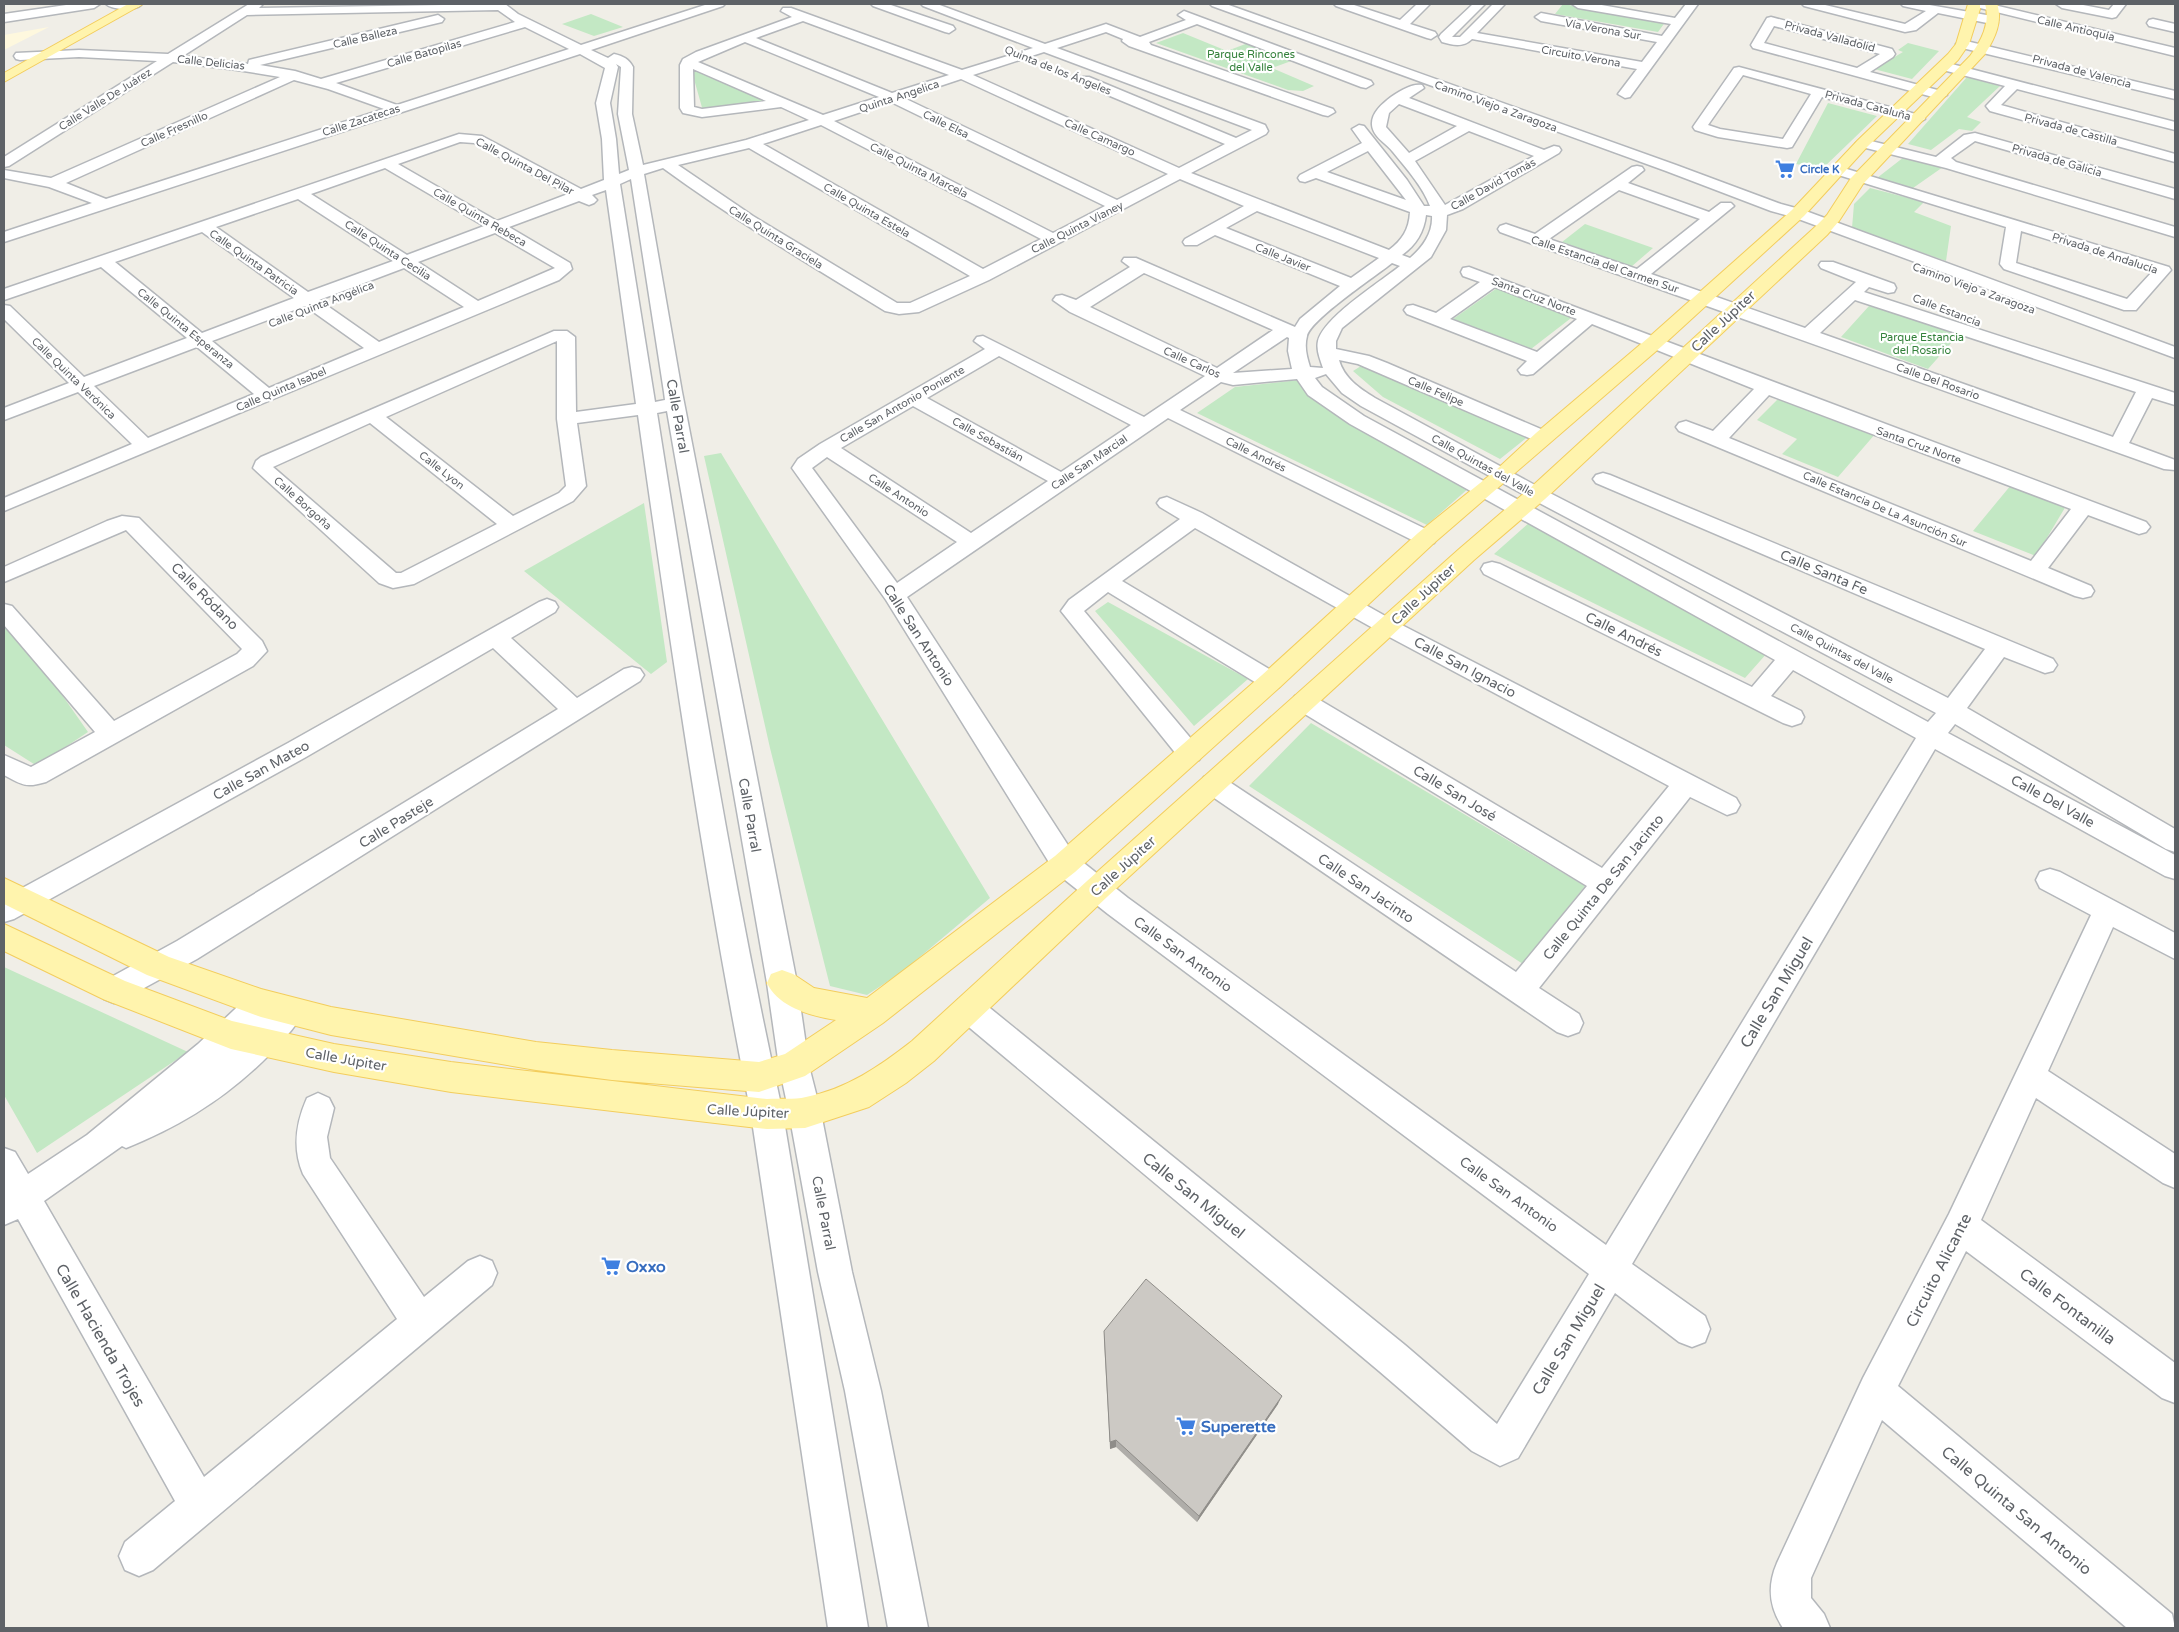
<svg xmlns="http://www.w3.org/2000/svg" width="2179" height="1632" font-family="'Varela Round',sans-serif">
<rect width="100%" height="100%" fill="#f0eee7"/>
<path fill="#fef8de" d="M49,27L4,50V35Z"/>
<path fill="#c3e8c4" d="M1563,4L1666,21L1658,32L1555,14Z
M591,14L623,27L594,36L562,24Z
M1183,33L1227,51L1248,43L1294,60L1272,68L1314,86L1303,91L1288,90L1156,43Z
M1908,43L1939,51L1912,79L1874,69L1903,52L1898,50Z
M698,70L763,100L762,103L703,111L692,72Z
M1967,77L2000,86L1967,117L1981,122L1972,131L1959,129L1931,150L1908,144Z
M1828,103L1877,116L1822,169L1796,164Z
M1904,157L1943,167L1913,188L1877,178Z
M1870,188L1924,202L1914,212L1951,226L1946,261L1852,228L1854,204Z
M1585,224L1653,248L1631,267L1562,242Z
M1500,286L1575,315L1531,349L1453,319Z
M1869,306L1960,333L1928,369L1841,337Z
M1361,366L1530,435L1500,459L1383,397L1353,371Z
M1299,380L1324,407L1470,487L1427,525L1197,413L1235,387Z
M1781,396L1876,433L1838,477L1782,454L1797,439L1757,420Z
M721,453L990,898L902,972L867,995L830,986L770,748L704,456Z
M2011,485L2066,506L2036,556L1973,531Z
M644,503L667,662L651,674L524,571Z
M1530,522L1768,652L1745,678L1494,554Z
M1108,602L1248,679L1194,726L1095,611Z
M4,612L88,732L37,766L4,745Z
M1311,723L1585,886L1523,964L1249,786Z
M4,967L188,1052L37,1153L4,1095Z"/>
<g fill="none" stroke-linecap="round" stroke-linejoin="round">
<defs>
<path id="minor" d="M73,4H100L94,8L4,22V14Z
M106,4H140L141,5C135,11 112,10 106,4Z
M249,4H263L259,8L505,4L518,14L581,45L708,4H725L723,6L591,50L608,58L614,54C623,56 629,59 633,67L632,114L643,165L746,140L809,120L781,107L702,117L683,113L680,108V65L683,59L696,52L792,17L781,11L783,8H791L962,70L1033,48L923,6L921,4H937L1045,44L1106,24L1140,37L1186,20L1178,15L1184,11L1371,81L1373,84L1366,88L1361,87L1197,24L1149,42L1151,45L1333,109L1335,112L1328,116L1323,115L1129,46L1122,41L1123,39L1106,32L1057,48L1265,125L1268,131L1266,134L1191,173L1389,250C1402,240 1409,230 1410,212L1316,178L1305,182L1300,181L1298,178L1300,175L1362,143L1352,129L1359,125L1364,126L1407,180L1424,206H1430C1423,187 1406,168 1393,152C1387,144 1373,137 1372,125C1371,113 1382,104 1391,97C1398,92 1412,83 1422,85L1424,88L1409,98L1544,150L1554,146L1559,147L1561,150L1559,153L1463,209L1447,215L1446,230L1431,257L1342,328L1336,341V349L1369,356L1387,363L1550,433L1553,437L1550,441L1543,443L1536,441L1358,364L1339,360C1344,378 1359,388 1375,398L1544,490L1948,698L1985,649L1596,483L1593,479L1596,475L1603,473L1610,475L2053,659L2057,665L2053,671L2045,673L2004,657L1967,708L2175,829V852L2166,849L1955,724L1948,733L2175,855V879L2165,876L1935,749L1632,1264L1705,1316L1710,1329L1705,1342L1692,1347L1679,1342L1615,1293L1518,1458L1500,1466L1472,1451L1379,1371L958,1018L954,1009L958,1000L969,996L980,1000L1405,1345L1497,1424L1589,1274L1108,914L1055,872L886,600L792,468L798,459L820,444L985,349L974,341L977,337L983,336L1144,417L1205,376L1070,312L1053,300L1056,296L1062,295L1076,300L1130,267L1122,261L1124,258H1136L1295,327L1300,319L1340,286L1215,235L1197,245H1185L1183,242L1185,239L1244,206L1180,179L989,280L919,312L899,314L885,311C810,265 734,220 663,168L644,174L682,392L797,983L809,1066L821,1113L852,1272L881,1391L928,1628H888L845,1391L818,1272L789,1113L779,1066L767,983L667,411L657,413C694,647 732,882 783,1114L868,1628H828L751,1114C705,883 671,649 638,415L577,423L586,486L573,501L414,584L393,588L379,583L253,468L256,461L261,457L554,331H567L575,337L576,412L636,404L606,190L592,195L597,200L594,203L589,205L579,201L509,227L570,263L572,269L559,280L4,511V498L132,444L78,392L4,420V408L69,383L4,319V305L10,306L84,377L187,338L101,267L4,300V289L459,134L482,136L581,189L604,180L602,139L596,103L605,68L580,54L4,242V232L92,203L49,187L4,178V170L51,178L280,77L237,70L173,62L9,166L4,167V157L157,61L79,57L20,60L16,59L14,56L16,53L79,50L168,54ZM498,10L515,22L321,79L295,71L260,65L442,22L444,19L438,15L249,60L248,64L183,56L247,15ZM803,21L949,75L892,93L756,38ZM525,27L569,49L397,105L336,83ZM745,42L879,97L823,115L698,62ZM1044,52L1252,130L1236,138L1089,77H1079L1077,80L1079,83L1225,144L1179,168L973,75ZM616,64L621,67L618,114L629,170L619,174L616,139L610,103L618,67ZM693,69L766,101L702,109L694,107ZM961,79L1168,174L1117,200L904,98ZM294,80L328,89L384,109L106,199L66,183ZM891,102L1105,206L1053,233L834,121ZM1399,104L1457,126L1409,153L1386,127L1389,113ZM821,125L1041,239L983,269L763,144ZM1469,131L1534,156L1445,205L1415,161ZM460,142L474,143L568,194L497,221L398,164ZM749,148L970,276L910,303H897L753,216L678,165ZM1368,151L1406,200L1327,172ZM385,168L484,226L407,255L311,194ZM631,179L664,392L665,400L655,402L620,184ZM298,199L393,261L308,292L216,227ZM1257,211L1379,258L1351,278L1226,228ZM1426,215L1432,216C1433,233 1422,248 1410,258L1402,255C1416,245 1424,232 1426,215ZM202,232L294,298L202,333L115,262ZM495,233L555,268L478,301L418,262ZM1392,263L1400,266C1380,282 1324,317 1318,341C1316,350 1320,359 1323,368L1310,367C1307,357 1304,347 1307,336C1311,319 1376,276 1392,263ZM404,268L464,307L379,342L319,300ZM1144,273L1273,330L1217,368L1090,307ZM305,306L364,348L269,388L212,341ZM1287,337L1289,338L1288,351L1292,369L1233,373ZM557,341V419L566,486L559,493L513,516L386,417ZM197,347L254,394L148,438L94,386ZM999,356L1131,425L1061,472L927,398ZM1326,374L1342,393L1361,406L1530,498L1936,713L1928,722L1364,416L1322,387L1315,378ZM1297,379L1308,395L1350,424L1775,660L1752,687L1500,564L1492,562L1484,564L1481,569L1484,574L1783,723L1792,726L1801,723L1804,717L1801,711L1771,696L1793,670L1916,738L1606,1245L1128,898L1075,856L907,597L1168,418L1418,543L1426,545L1434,543L1437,538L1434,533L1180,410L1221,382L1233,385ZM913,406L1048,481L971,533L841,448ZM370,423L497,524L401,573H396L273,467ZM827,457L957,542L897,583L812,468Z
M871,4H888L953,26L955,29L949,33L945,32L873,6Z
M1210,4H1226L1676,165L1781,204L1803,210L2175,347V358L1793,217L1771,211L1666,171L1212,6Z
M1334,4H1351L1400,20L1417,4H1430L1410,24L1435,32L1437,35L1431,39L1427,38L1336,6Z
M1473,4H1485L1452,37H1460L1493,4H1505L1477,33L1642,62L1657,42L1541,21L1535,17L1541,13L1662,36L1671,24L1578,8L1572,4H1596L1675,18L1686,4H1698L1630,97L1625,98L1618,94L1637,69L1472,39C1463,48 1452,45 1442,42L1439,37L1441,34Z
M1802,4H1821L1905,24L1926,11L1903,6L1901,4H1924L1992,16L1998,20L1992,24L1938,13L1916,30L1905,32L1804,6Z
M1970,4H1990L2175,48V56L1972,6Z
M2056,4H2078L2109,10L2114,4H2126L2116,17L2112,18L2062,8Z
M1771,17L1892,49L1895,54L1893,57L1870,72L1945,92L1947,95L1940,99L1753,48L1751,45L1767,18ZM1774,26L1880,54L1857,68L1764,43Z
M2153,19L2175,24V32L2149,26L2147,23L2149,20Z
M1962,40L2175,91V99L1958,47L1956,44Z
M1944,62L2175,122V130L2017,89L2001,105L2175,154V162L1990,111L1986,106L2005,86L1939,69L1938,66Z
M1739,67L1923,116L1925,119L1918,123L1822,97L1792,147L1787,148L1718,137L1695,130L1693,127L1695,124L1734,68ZM1743,75L1811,94L1783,139L1720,129L1708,125Z
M1975,133L2175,189V199L1975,141L1951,158L1956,162L2175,227V237L1946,168L1858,146L1856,143L1863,139L1936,157L1964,135Z
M1637,166L1642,167L1644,170L1628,183L1709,212L1721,203H1731L1734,206L1651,274L1805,328L1856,282L1821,268L1819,265L1821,262H1833L1894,284L1896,288L1894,292L1888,293L1869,287L1864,292L2175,393V405L2152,398L2129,443L2175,460V470L2164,469L1530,243L1500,232L1498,229L1500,226L1506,224L1535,234L1632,167ZM1619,190L1700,219L1637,269L1549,239ZM1855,300L2136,392L2113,437L1820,333Z
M1837,166L2169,267L2171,270L2136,310H2124L2004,269L2000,264L2006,227L1832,173L1830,170L1832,167ZM2021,231L2152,272L2127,299L2016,263Z
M1469,267L2146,522L2150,527L2146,532L2139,534L2088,515L2048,568L2091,586L2094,591L2091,596L2083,598L2075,596L1679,431L1676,427L1679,423L1686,421L1713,431L1754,389L1592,324L1533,374L1527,375L1521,374L1518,370L1527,361L1407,314L1404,310L1407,306L1413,305L1436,313L1480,282L1463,276L1461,272L1463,268ZM1495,287L1577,319L1537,352L1450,319ZM1769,395L2071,509L2031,561L1729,438Z
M1167,497L1202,513L1396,622L1736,798L1740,805L1736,812L1727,815L1690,797L1539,988L1579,1014L1583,1023L1579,1032L1568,1036L1557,1032L1204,791L1200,784L1204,777L1213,774L1222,777L1516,972L1587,886L1295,708L1292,702L1295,696L1304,693L1313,696L1602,868L1669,786L1380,632L1195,528L1122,581L1279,675L1283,681L1279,687L1271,689L1263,687L1108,592L1084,611L1203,753L1199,760L1190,762L1181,760L1061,611L1069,600L1180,519L1160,507L1157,503L1160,499Z
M122,516L139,518L262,641L267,651L253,666L46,782C26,788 22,785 4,775V755L31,767L95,732L4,625V604L12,606L114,721L237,654L242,649L126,530L4,582V567L107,521Z
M547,599L555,602L558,607L555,612L511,638L577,698L624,669L632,667L640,669L644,675L640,681L197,959L124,999L114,1003L104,999L99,990L104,981L177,941L558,709L493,648L306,757L14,919L4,922V898L288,743L539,602Z
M2050,869L2060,872L2175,933V959L2113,927L2048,1071L2175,1154V1188L2163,1183L2036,1098L1981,1220L2175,1363V1403L2162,1398L1966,1251L1898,1386L2172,1614L2175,1628H2127L1882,1420L1811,1578V1598L1824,1614L1830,1628H1783C1769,1607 1767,1586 1777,1563L1863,1378L1949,1214L2091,915L2040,888L2036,880L2040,872Z
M261,990L271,994L276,1003L274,1007L278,1002L289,998L300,1002L304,1011C296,1027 283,1040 271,1053C229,1096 182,1126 126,1148L122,1146L44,1201L204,1477L397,1319L303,1174C292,1148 296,1123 307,1098L318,1093L329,1098L334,1108L327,1137L330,1158L424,1297L468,1261L480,1256L492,1261L497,1273L492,1285L153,1570L139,1576L125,1570L119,1556L125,1542L175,1501L18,1219L4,1225V1148L15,1152L28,1174L87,1135L198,1044L251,994Z"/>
<path id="major" d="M128,4H143L4,82V73Z
M1968,4H1980V9L1969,44L1958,60L1868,146L1804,216L1662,346L1434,543L1280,687L1075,872L883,1023L805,1076L759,1092L612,1080L536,1070L331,1035L261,1017L147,975L4,904V878L169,957L261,989L331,1007L536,1042L612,1050L759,1062L785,1054L836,1020C811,1016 778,1007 767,983L771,974L782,970L793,974L814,988L867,998L1055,856L1262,675L1418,533L1495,471L1536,433L1648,338L1792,210L1858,140L1948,54L1956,44Z
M1985,4H1997C2003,21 1995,38 1985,54L1863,184L1839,221L1827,235L1545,499L1474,560L1107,897L934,1061L906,1083L869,1107L805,1128L767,1129L451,1092L334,1072L231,1049L103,999L4,951V924L125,981L232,1021L334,1044L451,1062L767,1099C779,1098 794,1100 806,1097C847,1089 880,1066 912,1041L1087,881L1458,550L1529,489L1815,227L1827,215L1851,178L1970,56C1981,41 1991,23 1985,4Z"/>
</defs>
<use href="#minor" stroke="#b4b7bb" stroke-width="3"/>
<use href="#major" stroke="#f3cd5d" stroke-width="2"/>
<use href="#minor" fill="#fff" fill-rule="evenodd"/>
<use href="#major" fill="#fff4ad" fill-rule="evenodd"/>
</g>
<path fill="#afada9" d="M1104,1331L1278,1404L1197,1522L1116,1447L1110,1449L1104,1340Z"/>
<path fill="#8f8d89" d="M1282,1396L1278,1404L1197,1522L1199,1516Z
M1116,1440V1447L1110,1449V1442Z"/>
<path fill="#ccc9c4" stroke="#8f8d89" d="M1146,1279L1282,1396L1199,1516L1116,1440L1110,1442L1104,1331Z"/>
<defs>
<symbol id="supermarket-bare" viewBox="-9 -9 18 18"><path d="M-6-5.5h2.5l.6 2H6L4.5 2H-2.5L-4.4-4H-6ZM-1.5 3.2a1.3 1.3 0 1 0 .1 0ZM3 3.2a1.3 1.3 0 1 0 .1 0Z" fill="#3f7fe0" stroke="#fff" stroke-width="2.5" paint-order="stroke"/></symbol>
</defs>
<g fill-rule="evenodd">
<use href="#supermarket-bare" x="1771" y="155" width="28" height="28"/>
<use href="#supermarket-bare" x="597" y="1252" width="28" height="28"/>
<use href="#supermarket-bare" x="1172" y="1412" width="28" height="28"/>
</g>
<g text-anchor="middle" stroke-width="4.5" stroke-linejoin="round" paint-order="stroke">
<g font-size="11" fill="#5e6267" stroke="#fff">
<text transform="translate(2076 28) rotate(13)" y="4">Calle Antioquía</text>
<text transform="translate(1603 29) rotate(10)" y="4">Vía Verona Sur</text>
<text transform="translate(1830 36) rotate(15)" y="4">Privada Valladolid</text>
<text transform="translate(365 37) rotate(-13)" y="4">Calle Balleza</text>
<text transform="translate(424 53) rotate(-16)" y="4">Calle Batopilas</text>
<text transform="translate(1581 56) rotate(10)" y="4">Circuito Verona</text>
<text transform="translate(211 62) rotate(6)" y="4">Calle Delicias</text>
<text transform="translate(1058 70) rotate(22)" y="4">Quinta de los Ángeles</text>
<text transform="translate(2082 71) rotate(15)" y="4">Privada de Valencia</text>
<text transform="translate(899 96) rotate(-18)" y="4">Quinta Angelica</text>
<text transform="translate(105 99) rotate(-32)" y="4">Calle Valle De Juárez</text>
<text transform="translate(1868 105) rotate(15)" y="4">Privada Cataluña</text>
<text transform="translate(1496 106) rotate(20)" y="4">Camino Viejo a Zaragoza</text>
<text transform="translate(361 120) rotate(-18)" y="4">Calle Zacatecas</text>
<text transform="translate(946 124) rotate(26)" y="4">Calle Elsa</text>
<text transform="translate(174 129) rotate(-24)" y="4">Calle Fresnillo</text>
<text transform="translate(2071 129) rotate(15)" y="4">Privada de Castilla</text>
<text transform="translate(1100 137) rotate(24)" y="4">Calle Camargo</text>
<text transform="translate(2057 160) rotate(16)" y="4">Privada de Galicia</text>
<text transform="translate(525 166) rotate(28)" y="4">Calle Quinta Del Pilar</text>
<text transform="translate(919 170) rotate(27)" y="4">Calle Quinta Marcela</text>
<text transform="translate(1493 184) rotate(-29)" y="4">Calle David Tomás</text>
<text transform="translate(867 210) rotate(30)" y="4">Calle Quinta Estela</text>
<text transform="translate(480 217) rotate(30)" y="4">Calle Quinta Rebeca</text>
<text transform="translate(1077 227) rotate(-27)" y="4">Calle Quinta Vianey</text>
<text transform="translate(776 237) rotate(32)" y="4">Calle Quinta Graciela</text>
<text transform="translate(388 250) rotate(33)" y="4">Calle Quinta Cecilia</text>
<text transform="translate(2105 253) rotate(18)" y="4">Privada de Andalucía</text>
<text transform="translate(1283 257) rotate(22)" y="4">Calle Javier</text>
<text transform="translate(254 262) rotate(35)" y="4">Calle Quinta Patricia</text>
<text transform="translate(1605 264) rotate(19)" y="4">Calle Estancia del Carmen Sur</text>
<text transform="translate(1974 288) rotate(20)" y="4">Camino Viejo a Zaragoza</text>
<text transform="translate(1534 296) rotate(21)" y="4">Santa Cruz Norte</text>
<text transform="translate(321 304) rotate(-21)" y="4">Calle Quinta Angélica</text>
<text transform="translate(1947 310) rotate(21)" y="4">Calle Estancia</text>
<text transform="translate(186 328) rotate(39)" y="4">Calle Quinta Esperanza</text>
<text transform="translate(1192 362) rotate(24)" y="4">Calle Carlos</text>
<text transform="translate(74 378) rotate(44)" y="4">Calle Quinta Verónica</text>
<text transform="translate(1938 381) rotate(20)" y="4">Calle Del Rosario</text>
<text transform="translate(281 389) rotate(-23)" y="4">Calle Quinta Isabel</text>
<text transform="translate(1436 391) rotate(23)" y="4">Calle Felipe</text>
<text transform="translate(902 404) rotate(-30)" y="4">Calle San Antonio Poniente</text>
<text transform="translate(988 439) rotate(29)" y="4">Calle Sebastián</text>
<text transform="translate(1919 445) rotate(20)" y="4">Santa Cruz Norte</text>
<text transform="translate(1256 454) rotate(26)" y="4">Calle Andrés</text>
<text transform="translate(1089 462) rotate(-34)" y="4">Calle San Marcial</text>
<text transform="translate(1483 465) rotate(29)" y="4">Calle Quintas del Valle</text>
<text transform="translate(442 470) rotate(38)" y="4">Calle Lyon</text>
<text transform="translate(899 495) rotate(33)" y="4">Calle Antonio</text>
<text transform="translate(303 503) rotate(42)" y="4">Calle Borgoña</text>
<text transform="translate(1885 509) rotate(23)" y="4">Calle Estancia De La Asunción Sur</text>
<text transform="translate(1842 653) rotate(28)" y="4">Calle Quintas del Valle</text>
</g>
<g font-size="11" fill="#33813a" stroke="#fff">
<text x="1251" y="58">Parque Rincones<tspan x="1251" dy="13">del Valle</tspan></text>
<text x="1922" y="341">Parque Estancia<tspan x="1922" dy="13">del Rosario</tspan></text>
</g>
<g font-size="11" font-weight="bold" fill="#366cbe" stroke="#fff" text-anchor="start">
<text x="1800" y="173">Circle K</text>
</g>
<g font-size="14" fill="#5e6267" stroke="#fff">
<text transform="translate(1723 321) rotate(-43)" y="5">Calle Júpiter</text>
<text transform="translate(678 416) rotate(80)" y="5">Calle Parral</text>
<text transform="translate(1824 572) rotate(23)" y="5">Calle Santa Fe</text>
<text transform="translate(1423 594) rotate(-43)" y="5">Calle Júpiter</text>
<text transform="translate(205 596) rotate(45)" y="5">Calle Ródano</text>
<text transform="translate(1624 634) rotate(26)" y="5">Calle Andrés</text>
<text transform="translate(919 635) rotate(57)" y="5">Calle San Antonio</text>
<text transform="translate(1465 667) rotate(28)" y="5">Calle San Ignacio</text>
<text transform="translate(261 770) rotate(-29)" y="5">Calle San Mateo</text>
<text transform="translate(1455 793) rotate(31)" y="5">Calle San José</text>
<text transform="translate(2053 801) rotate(29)" y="5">Calle Del Valle</text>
<text transform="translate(750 815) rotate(80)" y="5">Calle Parral</text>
<text transform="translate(396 822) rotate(-32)" y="5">Calle Pasteje</text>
<text transform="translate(1123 866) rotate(-42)" y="5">Calle Júpiter</text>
<text transform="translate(1603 887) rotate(-51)" y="5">Calle Quinta De San Jacinto</text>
<text transform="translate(1366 888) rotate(34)" y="5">Calle San Jacinto</text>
<text transform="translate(1183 954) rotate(36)" y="5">Calle San Antonio</text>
<text transform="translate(346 1059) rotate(10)" y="5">Calle Júpiter</text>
<text transform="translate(748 1111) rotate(3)" y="5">Calle Júpiter</text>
<text transform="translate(1509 1194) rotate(36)" y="5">Calle San Antonio</text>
<text transform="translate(824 1213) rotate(79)" y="5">Calle Parral</text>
</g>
<g font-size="16" fill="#5e6267" stroke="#fff">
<text transform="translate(1776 992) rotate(-59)" y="6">Calle San Miguel</text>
<text transform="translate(1194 1195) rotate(39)" y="6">Calle San Miguel</text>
<text transform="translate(1938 1270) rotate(-63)" y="6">Circuito Alicante</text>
<text transform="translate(2068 1306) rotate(37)" y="6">Calle Fontanilla</text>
<text transform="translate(101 1335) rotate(60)" y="6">Calle Hacienda Trojes</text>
<text transform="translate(1568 1339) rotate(-59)" y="6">Calle San Miguel</text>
<text transform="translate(2017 1510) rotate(40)" y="6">Calle Quinta San Antonio</text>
</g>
<g font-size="16" font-weight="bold" fill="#366cbe" stroke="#fff" text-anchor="start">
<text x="626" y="1272">Oxxo</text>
<text x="1201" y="1432">Superette</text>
</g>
</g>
<rect width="2179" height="1632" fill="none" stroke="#5e6267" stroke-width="10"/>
</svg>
